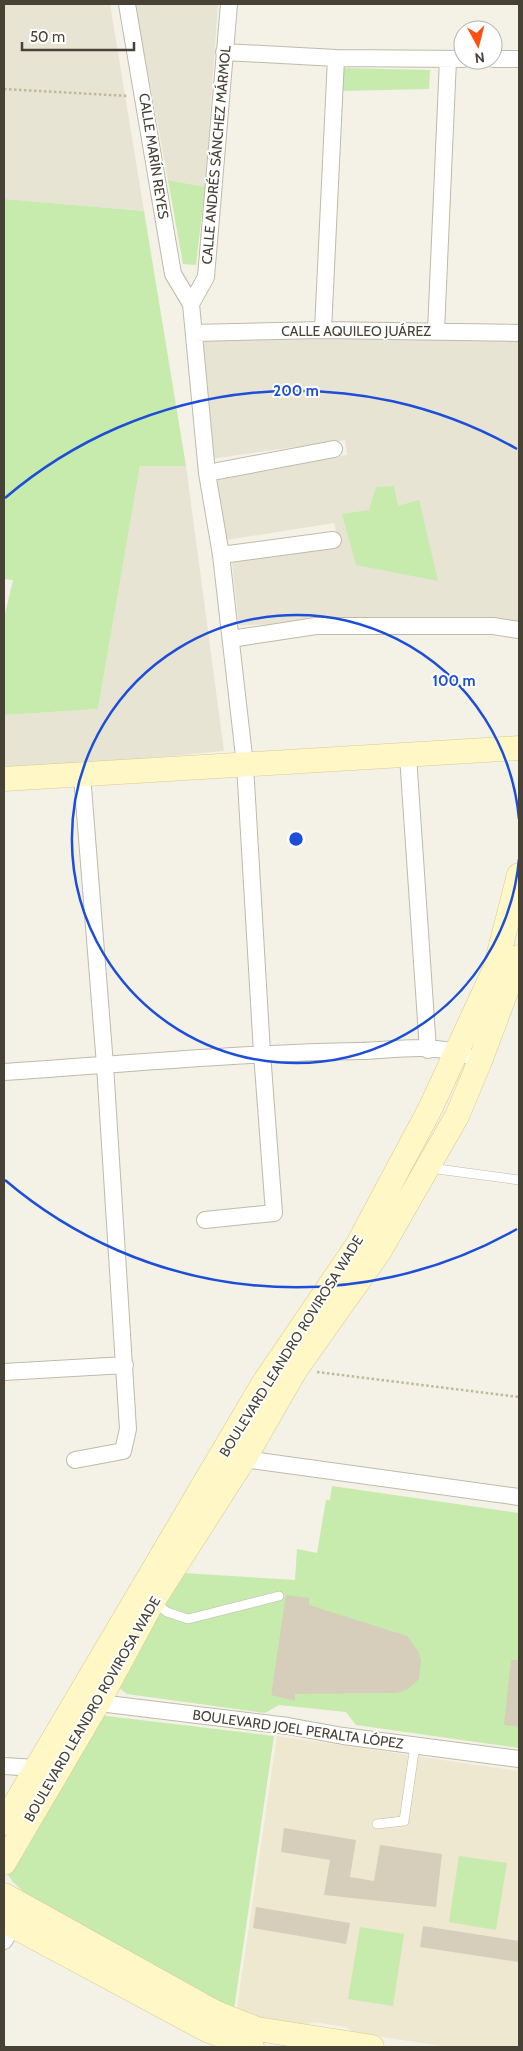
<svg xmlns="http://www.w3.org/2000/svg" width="523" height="2051" font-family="Cabin,sans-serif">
<rect width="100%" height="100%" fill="#f4f1e6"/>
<path fill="#e8e4d4" d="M4,4H110L144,211L4,199Z
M135,4H218L205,187L168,180Z
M197,333L519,338V621L239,625L232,563L338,541L334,523L220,541L215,477L347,455L345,440L210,459Z
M140,466H186L224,751L4,772V715L98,709Z"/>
<path fill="#ede8cf" d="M277,1736L519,1771V2047H449L355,2033L346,2027L314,2022L302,2025L254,2016L237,2008Z"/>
<path fill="#c7eaad" d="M341,68L430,70L429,89L339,91Z
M168,180L205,187L196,265L183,264Z
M4,199L144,211L186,466H140L98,709L4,715V618L13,580L4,579Z
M394,486L398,506L419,500L438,581L356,565L342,514L369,510L376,487Z
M332,1486L519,1513V1748L356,1725L346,1712L279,1705L265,1713L127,1694L115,1685L183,1573L295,1580L297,1549L317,1553L326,1500H330Z
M98,1715L274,1736L234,2009L34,1901L13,1882L6,1872Z
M459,1856L507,1863L496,1930L449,1922Z
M360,1927L404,1934L393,2006L348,1999Z"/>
<path fill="#d6cebb" d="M286,1595L309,1598V1605L407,1636L418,1651L421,1660L419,1679L408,1689L397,1693L295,1694V1701L271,1695Z
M511,1660H519V1727L504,1725Z
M284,1828L356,1840L350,1877L374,1881L380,1845L442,1854L436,1907L324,1895L330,1860L281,1852Z
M256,1907L350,1923L346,1944L253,1928Z
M423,1926L519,1941V1962L420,1947Z"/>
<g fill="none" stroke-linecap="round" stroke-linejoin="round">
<defs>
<path id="lane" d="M430,1168L519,1180
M154,1602L167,1612L188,1619L279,1596
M377,1824L404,1821L415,1745"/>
<path id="street" d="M127,4L173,274L191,304
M224,52L336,58L463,59
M493,59H519
M323,330L336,58
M436,331L448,59
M194,333L323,330L519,333
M207,473L334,449
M221,555L333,540
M231,639L316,626H493L519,630
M408,756L428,1050
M4,1072C122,1064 241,1053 360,1051C392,1050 434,1043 465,1055
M205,1220L274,1213L262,1053L245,765L221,555L207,473L191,304L206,277L229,4
M4,1372L125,1365
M244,1459L519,1497
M75,1460L123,1451L128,1429L105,1065L82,775
M91,1702L288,1726L343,1736L519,1759
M4,1766L37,1768
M4,1941L9,1933"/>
<path id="secondary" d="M4,779L519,748
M4,1823L263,1384L358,1244L430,1109L495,969L519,875
M4,1863L99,1701L153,1601L244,1459L296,1369L379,1252L457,1116L480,1061L519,957
M4,1895L216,2013L257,2029L372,2047
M4,1921L207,2030L252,2047"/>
</defs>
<use href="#lane" stroke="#c0baa8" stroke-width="10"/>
<use href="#street" stroke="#c0baa8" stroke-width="18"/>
<use href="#secondary" stroke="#d6cb94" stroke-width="25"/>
<path stroke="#c2b899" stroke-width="2.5" stroke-dasharray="2.5 2.5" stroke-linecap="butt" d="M4,89L128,96
M317,1372L519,1397
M4,2046L5,2047"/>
<use href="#lane" stroke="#fff" stroke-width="9"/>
<use href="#street" stroke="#fff" stroke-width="16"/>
<use href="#secondary" stroke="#fff7c5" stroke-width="24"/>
</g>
<g fill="none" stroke="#1d4ed8" stroke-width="2.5">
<path d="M519 859A224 224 0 1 1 519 819"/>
<path d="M517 1229A448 448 0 0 1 5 1180M5 498A448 448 0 0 1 517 449"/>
</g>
<g text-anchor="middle" stroke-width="4" stroke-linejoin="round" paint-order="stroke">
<g font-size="14" fill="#474235" stroke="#fff">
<text transform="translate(216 155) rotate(-85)" y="5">CALLE ANDRÉS SÁNCHEZ MÁRMOL</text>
<text transform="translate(154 156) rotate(81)" y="5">CALLE MARÍN REYES</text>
<text x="356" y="336">CALLE AQUILEO JUÁREZ</text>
<text transform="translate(291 1346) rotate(-58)" y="5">BOULEVARD LEANDRO ROVIROSA WADE</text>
<text transform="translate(92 1709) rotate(-60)" y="5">BOULEVARD LEANDRO ROVIROSA WADE</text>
<text transform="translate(298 1729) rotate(8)" y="5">BOULEVARD JOEL PERALTA LÓPEZ</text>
</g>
</g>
<circle cx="296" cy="839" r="8" fill="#1d4ed8" stroke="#fff" stroke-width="2.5"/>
<g font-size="15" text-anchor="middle" font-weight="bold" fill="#1d4ed8" stroke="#fff" stroke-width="4" stroke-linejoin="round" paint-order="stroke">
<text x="296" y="396">200 m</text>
<text x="454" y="686">100 m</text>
</g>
<rect width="523" height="2051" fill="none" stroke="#474235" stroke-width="10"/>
<g transform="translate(478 45) rotate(173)"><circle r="24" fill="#ffffff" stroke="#b5b3ae"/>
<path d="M0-4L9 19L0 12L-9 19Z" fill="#ff5012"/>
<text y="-8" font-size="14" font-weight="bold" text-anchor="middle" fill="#474235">N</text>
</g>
<path d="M22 42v8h112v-8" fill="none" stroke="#474235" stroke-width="2.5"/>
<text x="30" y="42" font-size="15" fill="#474235" stroke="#ffffff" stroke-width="4" paint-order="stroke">50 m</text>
</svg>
